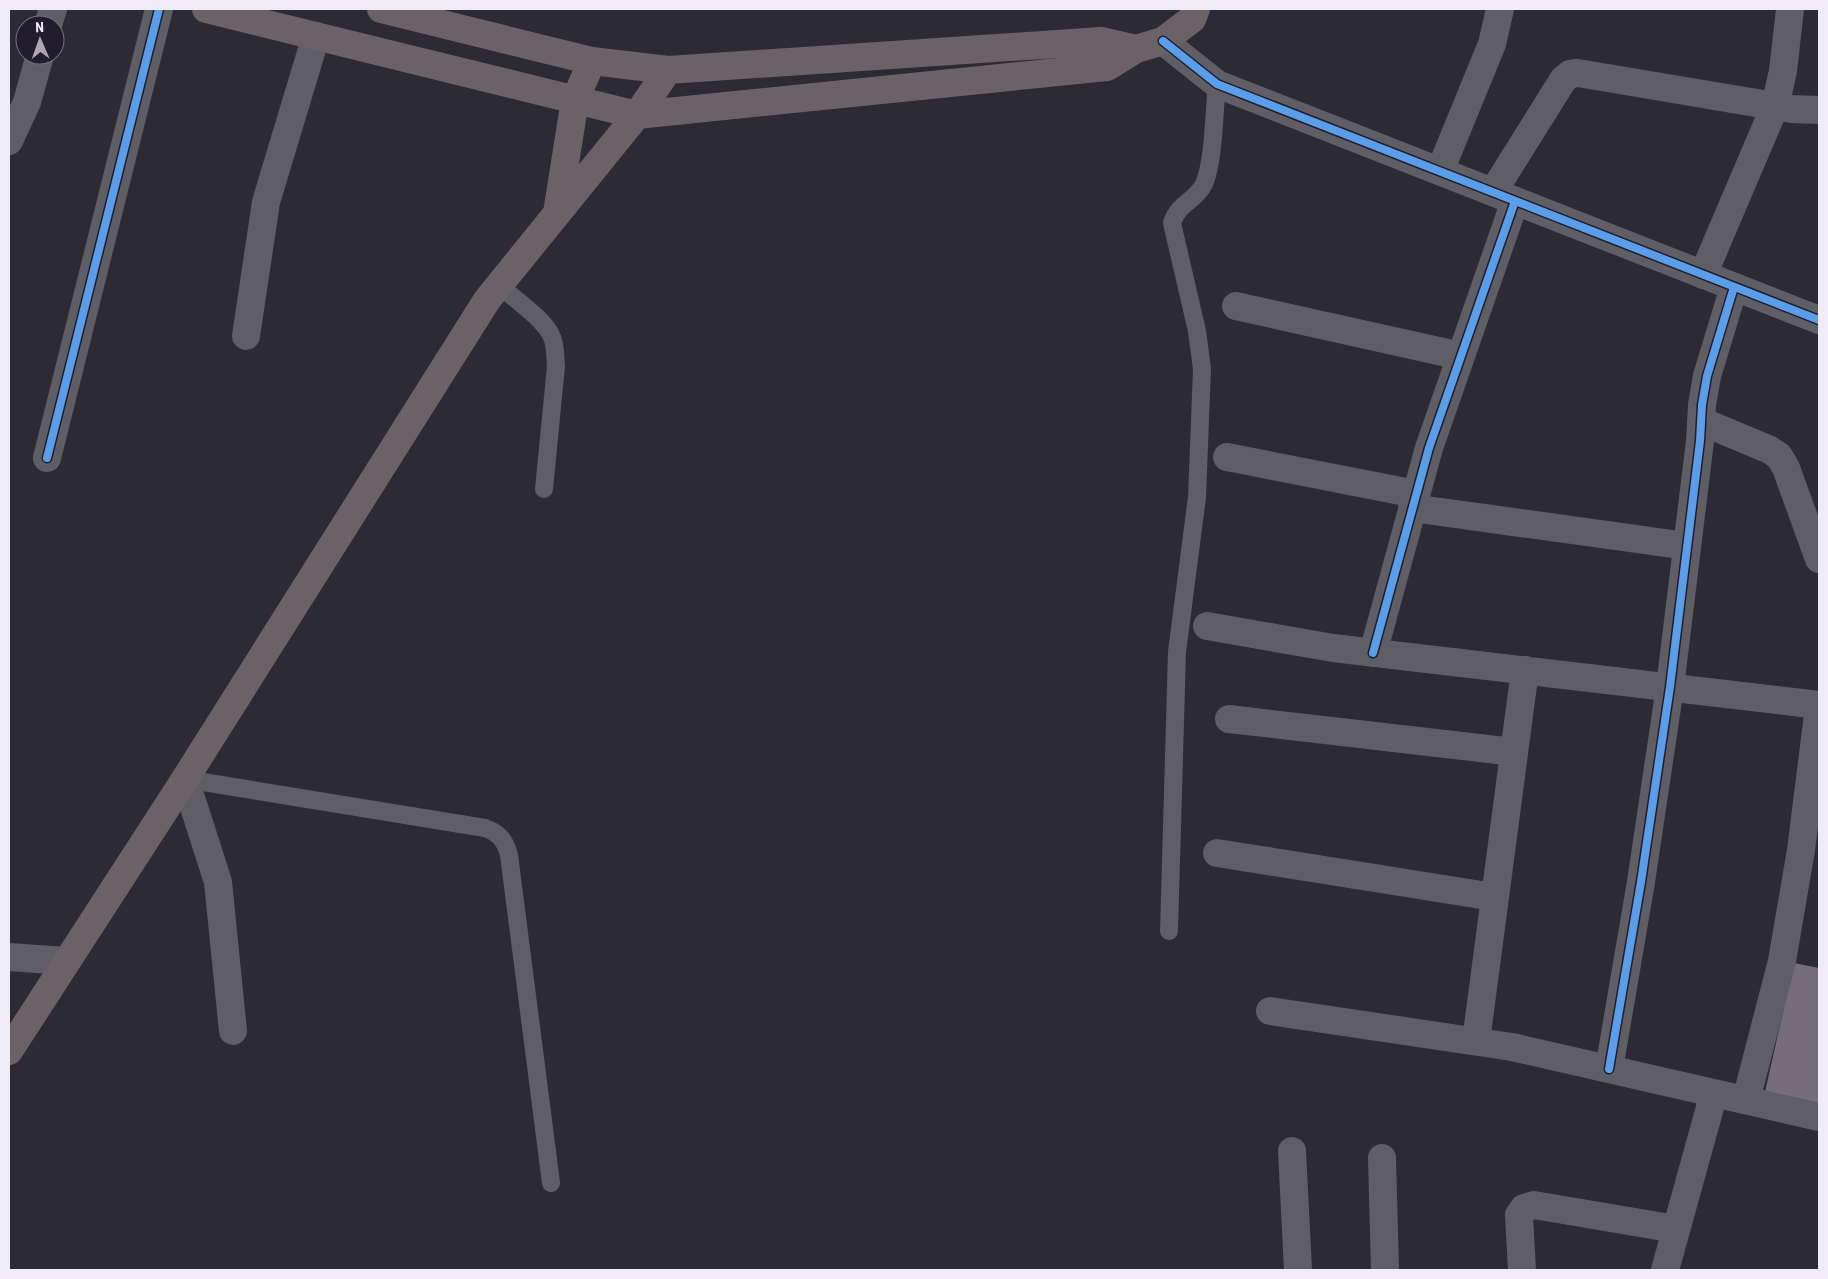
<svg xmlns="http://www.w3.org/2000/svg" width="1828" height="1279" font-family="'Roboto Condensed',sans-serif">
<rect width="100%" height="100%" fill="#2c2a32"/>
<path fill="#756e76" d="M1794,963L1819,968V1104L1765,1092Z"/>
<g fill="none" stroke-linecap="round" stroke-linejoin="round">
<path stroke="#605e65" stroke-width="18" d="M499,285C513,298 543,318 551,335C556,344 555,356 556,366L544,489
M185,779L485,828C499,833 505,840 509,855L551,1183
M1169,931L1177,652L1197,497L1202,369L1197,331L1172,223C1179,202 1195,202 1204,184C1214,161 1214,111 1217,84"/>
<path stroke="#605e65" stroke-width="28" d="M48,25L53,9
M9,141L27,102L40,55
M1440,171L1492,44L1500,9
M1493,192L1563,80L1570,74L1578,73L1792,109L1819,110
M1703,275L1775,106L1783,71L1790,9
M1236,306L1461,356
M246,336L266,202L316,36
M1701,421L1770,450L1779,456L1786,468L1819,559
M1227,457L1416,494
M47,458L159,9
M1412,508L1687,546
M1207,626L1333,648L1819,705
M1373,653L1429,448L1515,201
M1229,719L1514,752
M185,779L218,882L233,1031
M1217,853L1494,897
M9,957L66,961
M1270,1011L1512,1047L1819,1117
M1476,1041L1525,670
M1609,1069L1641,882L1670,687L1700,441L1702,405L1707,376L1734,287
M1746,1100L1782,961L1801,850L1819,707
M1292,1151L1298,1270
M1382,1158L1385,1270
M1522,1270L1519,1215L1524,1208L1534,1205L1676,1229
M1665,1270L1714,1093"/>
<path stroke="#605e65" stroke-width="28" d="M1163,41L1217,84L1819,320"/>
<path stroke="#6b6268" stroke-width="28" d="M206,9L637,115L1107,67L1136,49L1163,41L1192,19L1196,9
M381,9L592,61L668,70L1101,41L1136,49
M557,213L575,100L592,61
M9,1051L185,779L487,300L637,115L668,70"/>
<defs>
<path id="cycleway" d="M1163,41L1217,84L1819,320
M47,458L159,9
M1373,653L1429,448L1515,201
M1609,1069L1641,882L1670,687L1700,441L1702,405L1707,376L1734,287"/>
</defs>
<use href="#cycleway" stroke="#211d2c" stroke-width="11"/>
<use href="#cycleway" stroke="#5a9eea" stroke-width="8"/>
</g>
<rect width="1828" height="1279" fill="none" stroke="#efecf7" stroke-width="20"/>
<g transform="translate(40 40) rotate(358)"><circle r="24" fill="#211d2c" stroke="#73707d"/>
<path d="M0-4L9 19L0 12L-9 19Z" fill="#aba8b2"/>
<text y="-8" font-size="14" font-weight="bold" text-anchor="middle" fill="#efecf7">N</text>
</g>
</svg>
